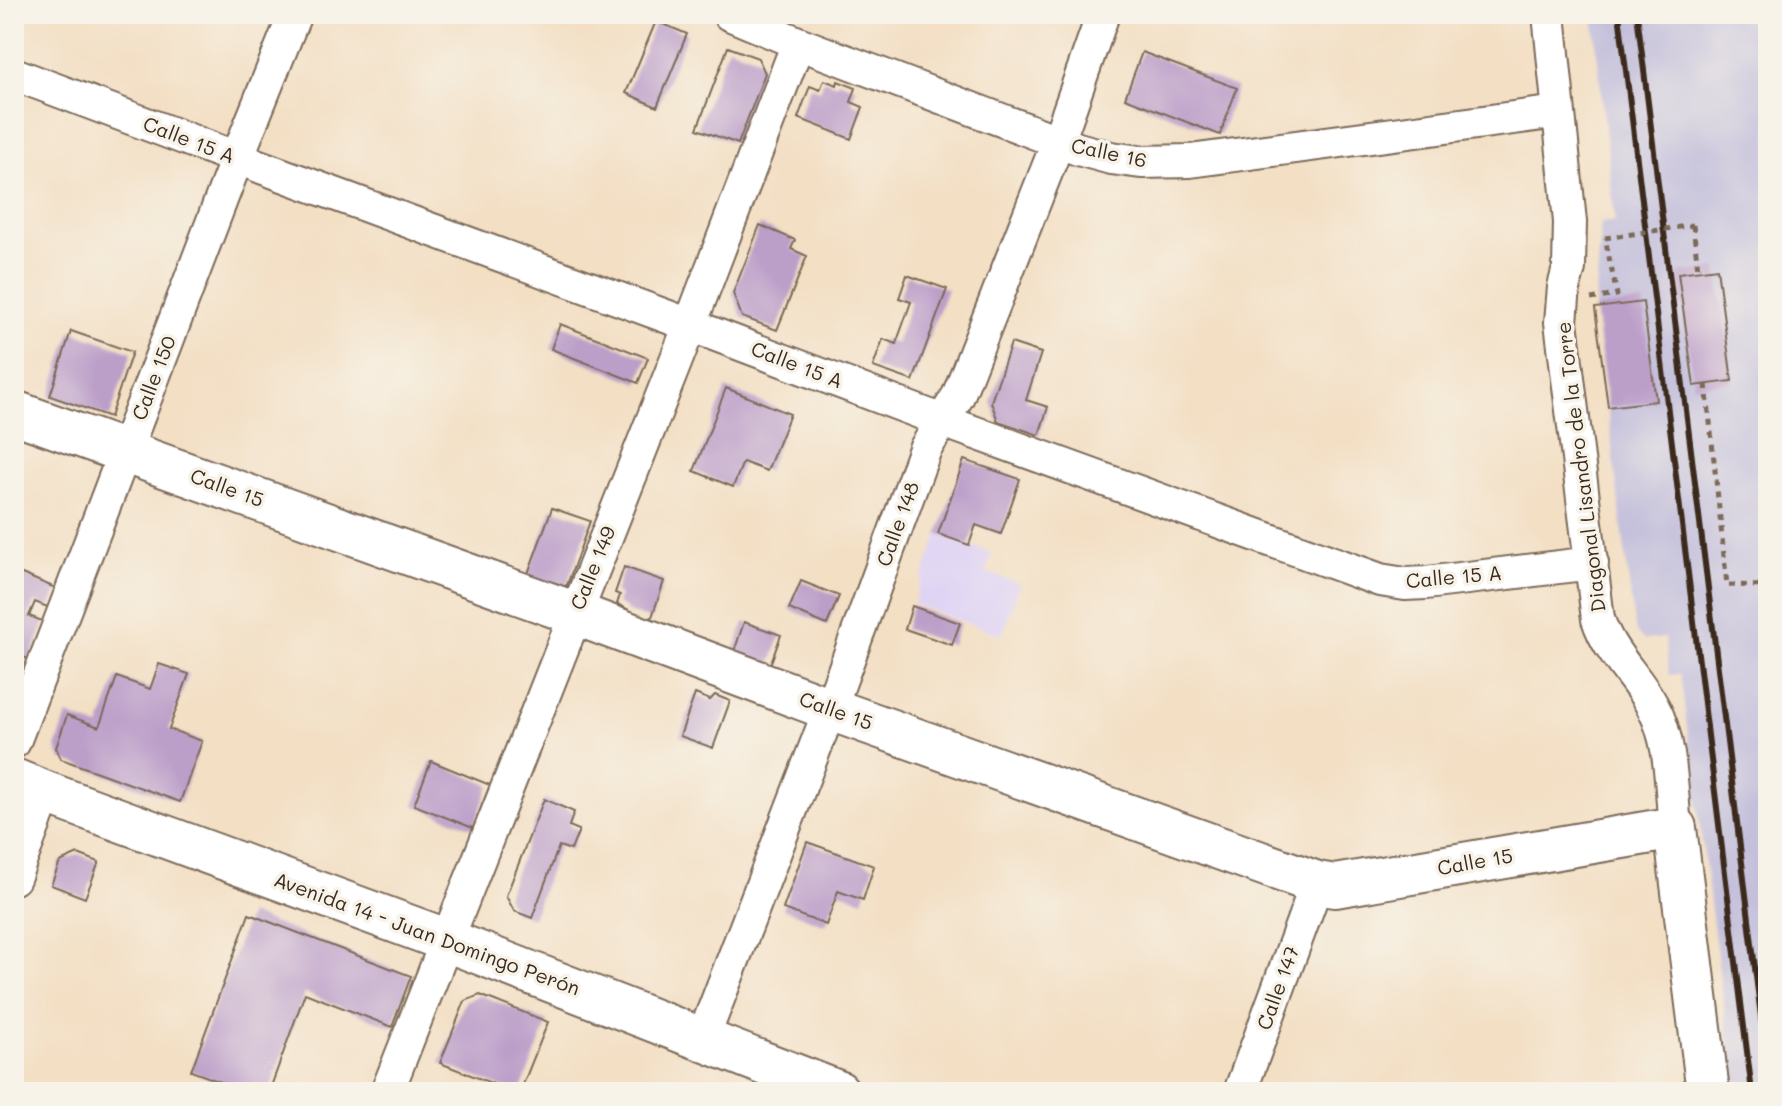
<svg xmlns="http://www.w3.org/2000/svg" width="1782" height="1106" font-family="Mali,sans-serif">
<rect width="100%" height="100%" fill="#f7f3e8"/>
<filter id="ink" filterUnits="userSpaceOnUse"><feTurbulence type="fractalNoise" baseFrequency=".0125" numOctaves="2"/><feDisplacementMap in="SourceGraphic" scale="16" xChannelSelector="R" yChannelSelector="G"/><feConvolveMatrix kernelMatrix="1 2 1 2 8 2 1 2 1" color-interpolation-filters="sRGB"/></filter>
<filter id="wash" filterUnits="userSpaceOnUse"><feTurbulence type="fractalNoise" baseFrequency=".006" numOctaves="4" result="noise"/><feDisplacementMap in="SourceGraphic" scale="32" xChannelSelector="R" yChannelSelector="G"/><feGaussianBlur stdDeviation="1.8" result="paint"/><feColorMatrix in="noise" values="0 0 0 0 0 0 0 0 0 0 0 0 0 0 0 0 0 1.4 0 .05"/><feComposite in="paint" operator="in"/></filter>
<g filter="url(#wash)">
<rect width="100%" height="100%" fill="#f3dfc4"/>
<path fill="#e0d4f4" d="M938,534L992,553L986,572L1020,584L1002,635L913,604Z"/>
<path fill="#c4c0db" d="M1593,14H1768V1092H1735L1680,674L1669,675L1665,638L1644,640L1636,632L1633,616L1595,308L1601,223L1615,221Z"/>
<g id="blocks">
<path fill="#bc9fc9" d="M656,21L687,34L657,107L626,93Z
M728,47L758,58L765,73L738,144L697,129Z
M1142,52L1237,88L1220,135L1125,98Z
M824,80L837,85L838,81L856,88L851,102L863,107L851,139L798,118L810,86L820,90Z
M760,225L795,240L791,249L807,256L777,330L742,317L733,293Z
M1717,268L1732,381L1694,386L1678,273Z
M907,275L947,289L913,381L873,367L883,339L896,344L911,302L899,298Z
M1643,302L1656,401L1608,407L1595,308Z
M560,324L648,358L638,383L551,349Z
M71,331L132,352L110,417L50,396Z
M1011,343L1041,353L1026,400L1048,407L1039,435L998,421L991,402Z
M726,388L790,414L767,471L743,462L733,487L694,471Z
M964,460L1020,479L1001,534L976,525L969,545L938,534Z
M552,508L590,521L567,585L557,590L526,579Z
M624,567L664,581L651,620L626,611L627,609L617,604L620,595L615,593Z
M17,572L58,589L50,608L35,602L29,616L45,622L30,660L14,653V579Z
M801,581L839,596L827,625L789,609Z
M912,606L960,623L952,645L905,629Z
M744,622L781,635L770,665L734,652Z
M159,664L189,674L169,729L202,741L180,802L61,759L56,748L67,715L99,727L117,677L150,689Z
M695,694L710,700L715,695L730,701L713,748L680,736Z
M431,761L490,785L473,828L414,805Z
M544,799L574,812L569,826L579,830L571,850L559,846L532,918L514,911L506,896Z
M807,842L874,866L863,900L838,891L826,925L783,909Z
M78,854L99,862L85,898L51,885L60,862Z
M249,914L411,976L392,1027L305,993L269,1092H248L191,1071Z
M480,995L548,1022L520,1092H514L440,1063L465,1001Z"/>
</g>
</g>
<g filter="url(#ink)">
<use href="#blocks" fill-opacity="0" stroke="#7b6958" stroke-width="2"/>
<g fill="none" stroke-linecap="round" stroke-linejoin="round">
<defs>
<path id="minor" d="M729,14L798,43L1078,149L1111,158L1141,162L1190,161L1558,112
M1549,14L1570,222L1569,268L1564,287L1561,322L1598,619C1610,655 1636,675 1653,707C1672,741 1671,789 1675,828
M14,74L237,158L690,325L943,421L1380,580L1405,584L1426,583L1592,563
M14,742L237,158L295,14
M14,878L46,793
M703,1038L830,709L925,449L958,396L1058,142L1103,14
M387,1092L690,325L798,43
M1240,1092L1317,883"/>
<path id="major" d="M14,412L574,613L830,709L1317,883L1335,886L1675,828L1708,1092
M14,780L46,793L446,940L838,1092"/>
</defs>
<use href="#minor" stroke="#7b6958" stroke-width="36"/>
<use href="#major" stroke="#7b6958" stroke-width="46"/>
<path stroke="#7b6958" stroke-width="5" stroke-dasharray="6 6" stroke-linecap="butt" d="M1693,225L1698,270
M1591,299L1617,295L1605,238
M1706,384L1727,585L1768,586"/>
<use href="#minor" stroke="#fff" stroke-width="32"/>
<use href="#major" stroke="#fff" stroke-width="42"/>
<path stroke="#3b2a1e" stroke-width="6" d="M1619,14L1752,1092
M1637,14L1768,1073"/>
<path stroke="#7b6958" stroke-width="5" stroke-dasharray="6 6" stroke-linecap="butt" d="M1605,238L1693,225"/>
</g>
</g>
<g text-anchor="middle" stroke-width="7" stroke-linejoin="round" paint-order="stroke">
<g font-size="20" fill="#3b2a1e" stroke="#f7f3e8">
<text transform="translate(189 140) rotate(21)" y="7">Calle 15 A</text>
<text transform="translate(1109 153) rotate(12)" y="7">Calle 16</text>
<text transform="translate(797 365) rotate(21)" y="7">Calle 15 A</text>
<text transform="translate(154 378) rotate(-69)" y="7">Calle 150</text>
<text transform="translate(1581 467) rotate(-97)" y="7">Diagonal Lisandro de la Torre</text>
<text transform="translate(227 488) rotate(20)" y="7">Calle 15</text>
<text transform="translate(898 524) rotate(-70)" y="7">Calle 148</text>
<text transform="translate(593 568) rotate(-68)" y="7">Calle 149</text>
<text transform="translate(1454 577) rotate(-5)" y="7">Calle 15 A</text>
<text transform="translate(836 711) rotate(20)" y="7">Calle 15</text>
<text transform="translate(1475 862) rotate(-10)" y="7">Calle 15</text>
<text transform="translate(427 934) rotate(20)" y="7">Avenida 14 - Juan Domingo Perón</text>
<text transform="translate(1278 988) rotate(-70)" y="7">Calle 147</text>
</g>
</g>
<rect width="1782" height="1106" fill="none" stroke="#f7f3e8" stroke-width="48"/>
</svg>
